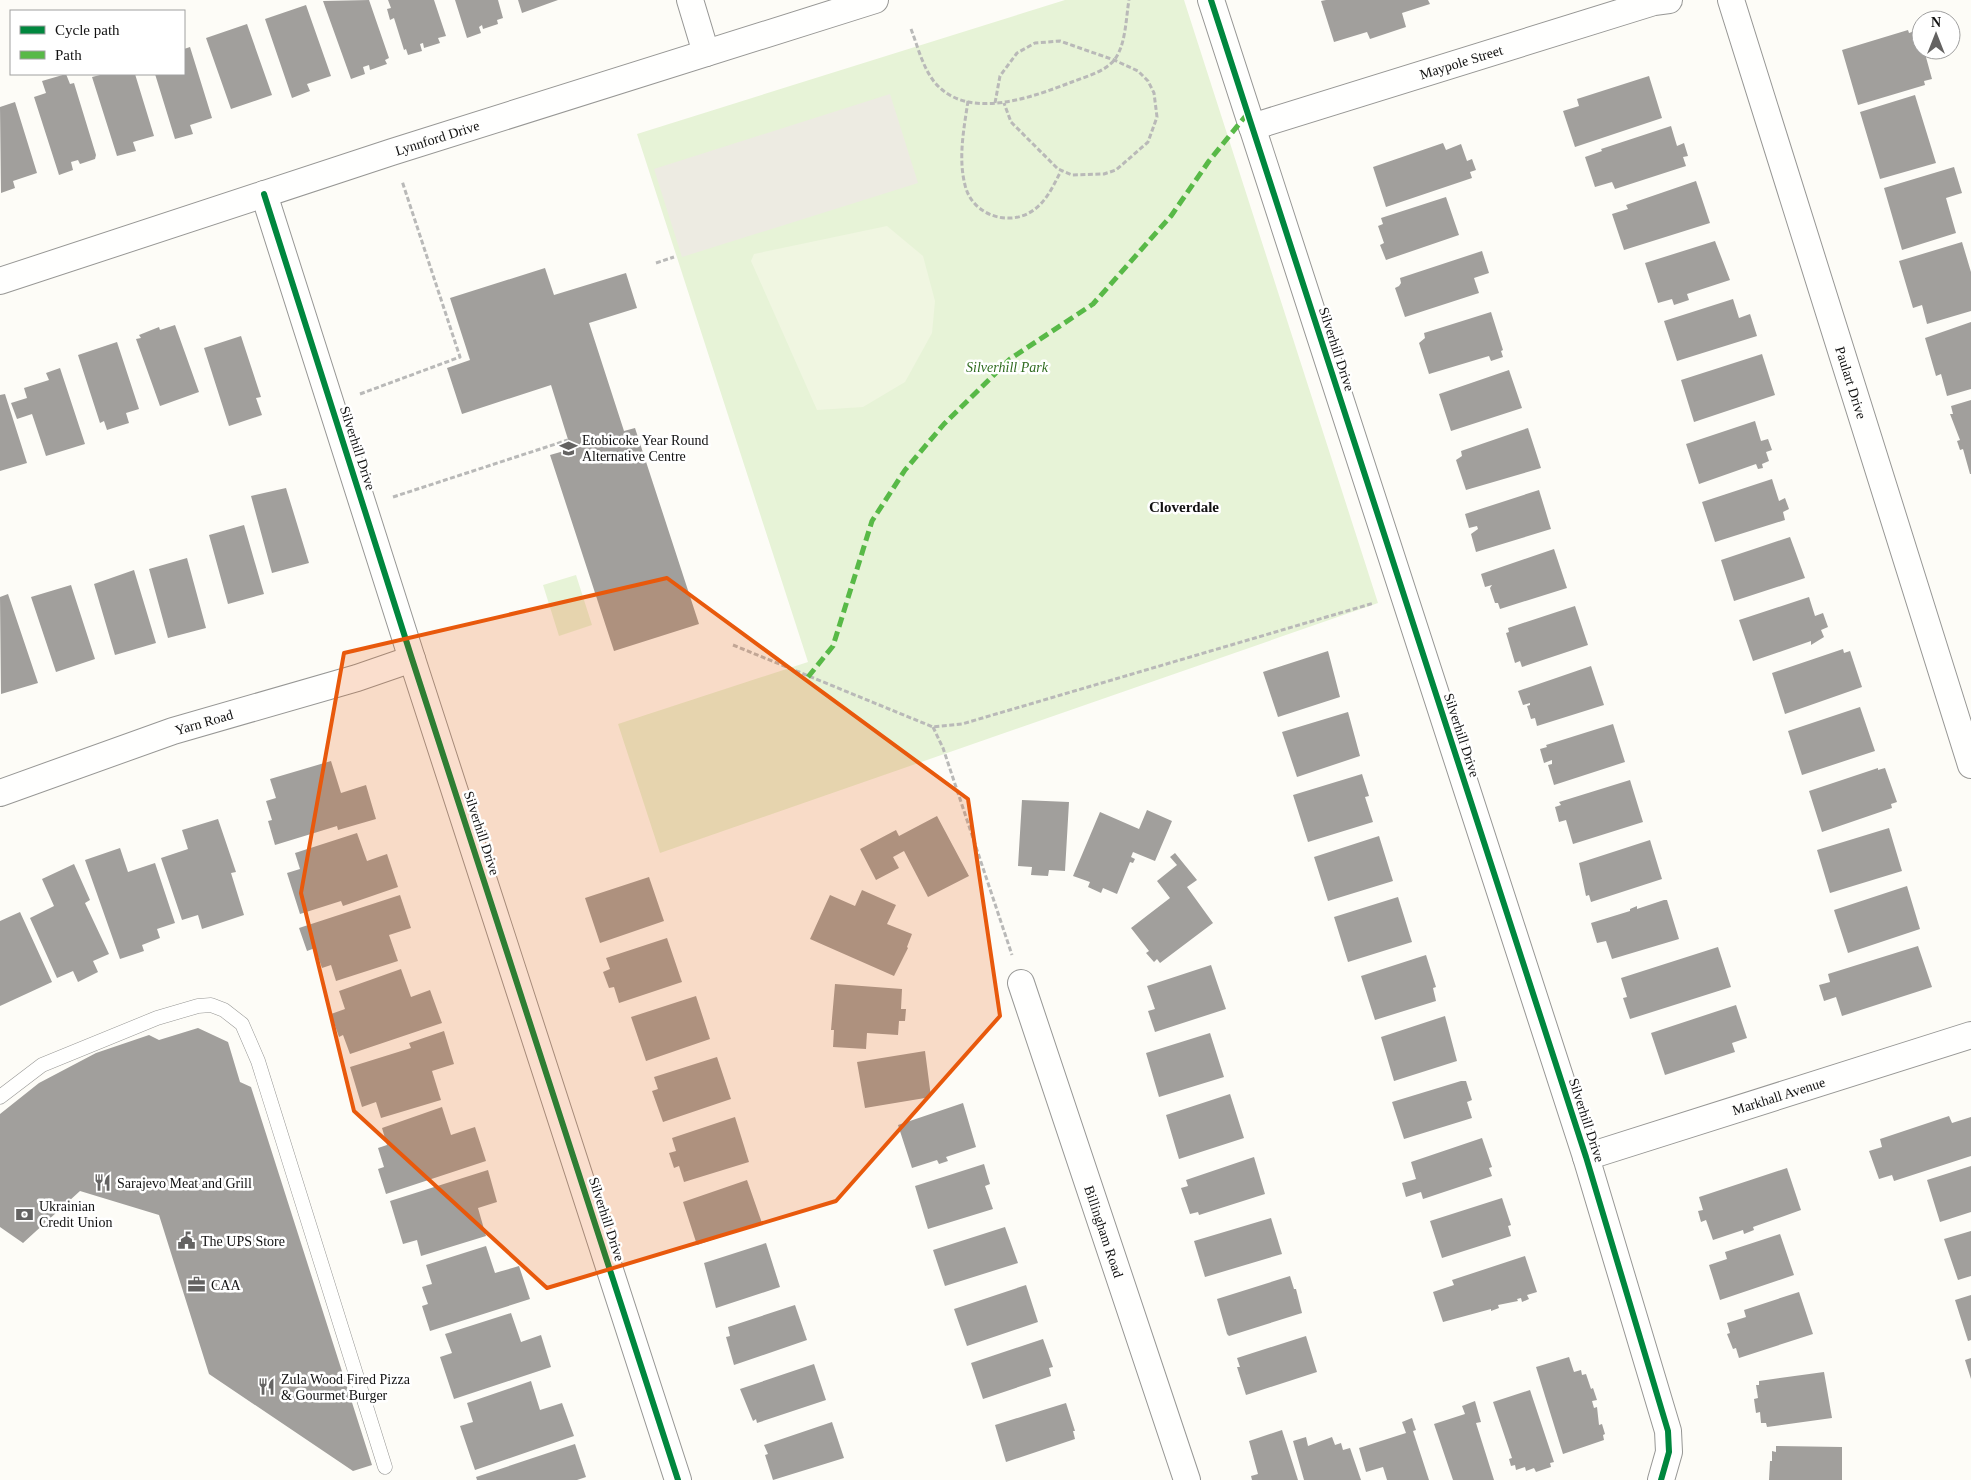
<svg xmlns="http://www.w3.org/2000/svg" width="1971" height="1480" font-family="Georgia,serif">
<rect width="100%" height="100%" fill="#fdfcf7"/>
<path fill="#e7f3d7" d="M1065,0H1184L1378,603L660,853L618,724L808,662L637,134Z
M576,575L592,625L559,636L543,585Z"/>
<path fill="#f0f6e1" d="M887,226L923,256L935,301L932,333L905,382L863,407L817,410L751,261L754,254Z"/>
<path fill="#edebe2" d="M890,94L918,183L682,257L654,169Z"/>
<path fill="#a19f9c" d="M369,0L389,58L385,60L387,64L370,70L369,65L363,67L365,74L351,79L323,1Z
M388,0H434L446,36L438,38L440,43L424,48L423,43L420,44L422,51L408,55L406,49L404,50L394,18L390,20L387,9L391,8Z
M455,0H498L503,18L497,20L498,24L483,29L482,25L479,27L481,33L467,38Z
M518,0H558L522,13Z
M1326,0H1428L1430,4L1402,13L1406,27L1370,39L1367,32L1334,42L1321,1Z
M306,5L331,76L307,84L310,91L292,98L265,19Z
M247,24L272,95L231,109L206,38Z
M1908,30L1909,33L1918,30L1921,50H1924L1932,79L1924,81L1925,85L1858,105L1842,50Z
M190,47L212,118L190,125L193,134L175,139L155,74H184V49Z
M66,74L70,84L74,83L96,155L95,159L80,164L78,160L71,162L73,170L59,175L34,97L46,93L42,81Z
M104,74H135L154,136L133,142L136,151L117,156L92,77Z
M1649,76L1662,118L1575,147L1563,111L1579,106L1577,99Z
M1915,95L1936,163L1880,179L1860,112Z
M15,102L37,173L13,181L15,188L1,193L0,107Z
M1671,126L1677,146L1684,143L1688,156L1683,157L1686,166L1615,189L1612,182L1595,187L1585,157L1602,151L1601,149Z
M1443,143L1446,150L1461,144L1467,161L1472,159L1476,170L1470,172L1472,178L1386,207L1373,167Z
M1954,167L1962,193L1946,198L1956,233L1902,250L1884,188Z
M1696,181L1710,223L1624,250L1612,214L1628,209L1626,205Z
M1446,197L1459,235L1386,260L1380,245L1384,243L1378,226L1383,224L1381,218Z
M1715,241L1730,280L1687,294L1689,300L1674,305L1672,299L1658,303L1645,263Z
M1962,242L1971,272V311L1927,324L1922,305L1913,308L1899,261Z
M1482,251L1489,273L1474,278L1479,293L1405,317L1395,288L1399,286L1401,283L1400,278Z
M545,268L554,295L626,273L637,308L589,323L624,431L635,428L699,624L614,651L550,455L571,449L551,385L462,414L447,368L470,360L450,298Z
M1733,299L1739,318L1750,314L1757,336L1677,361L1664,321Z
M1491,312L1503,350L1501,351L1503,357L1491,361L1489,356L1429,374L1419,343L1425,338L1424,333Z
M1971,322V389L1947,396L1941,374L1936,376L1925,338Z
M175,325L199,392L160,406L136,339L141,338L139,335L159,327L160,330Z
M241,336L261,397L256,398L262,415L229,426L204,348Z
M117,342L139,409L126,413L129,423L107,430L104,421L100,423L78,355Z
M1762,354L1775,395L1694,422L1681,380Z
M60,368L85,444L46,456L32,414L17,419L11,403L27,398L24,388L49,380L46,373Z
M1509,370L1522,408L1451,431L1439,394Z
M5,394L27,463L0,471V395Z
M1971,400V474H1970L1963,449L1960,450L1957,441L1960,440L1950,414H1953L1951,406Z
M1755,421L1761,441L1768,439L1772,450L1766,452L1769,461L1762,464L1763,468L1758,469L1756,464L1699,484L1686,444Z
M1528,428L1541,468L1466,490L1456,460L1462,456L1461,451Z
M1772,479L1779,501L1785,498L1789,509L1783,512L1785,520L1715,542L1702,502Z
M286,488L309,563L272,573L251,496Z
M1539,490L1551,529L1476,552L1471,534L1478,529L1477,526L1469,528L1465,514Z
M244,525L264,594L228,604L209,535Z
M1790,537L1805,578L1734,601L1721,560Z
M1554,549L1567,588L1500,609L1498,603H1495L1490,588L1492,585L1485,587L1481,574Z
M187,558L206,628L168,638L149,569Z
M134,570L156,643L115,655L94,584Z
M71,585L95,659L56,672L31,597Z
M8,594L38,683L1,694L0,597Z
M1809,597L1815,616L1823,613L1828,627L1821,630L1824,637L1811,645V641L1753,661L1739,620Z
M1575,606L1588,645L1522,667L1520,661L1515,663L1506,633L1509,632L1508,628Z
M1843,649L1844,653L1850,651L1862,687L1785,714L1772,673Z
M1328,651L1340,697L1278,717L1263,672Z
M1591,666L1604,705L1537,726L1535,718L1531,719L1527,706L1530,705V703L1523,705L1518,691Z
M1860,707L1875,751L1802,775L1788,731Z
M1348,712L1360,756L1297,777L1282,732Z
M1613,724L1625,762L1554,785L1548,765L1552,764V760L1544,763L1540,749L1547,747L1546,745Z
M331,761L341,793L366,785L376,819L338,830L337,826L275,845L268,821L272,820L266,801L276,798L270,779Z
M1878,768V770L1885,768L1897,802L1891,804L1892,808L1822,832L1809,791Z
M1362,774L1369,796L1365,797L1373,822L1308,842L1293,795Z
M1630,780L1643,822L1573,844L1566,820L1559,822L1555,807L1561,805L1559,802Z
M1022,800L1069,802L1065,871L1049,870L1048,876L1031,875L1032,867L1018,866Z
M1147,810L1172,821L1155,861L1133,852L1131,857L1135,859L1133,863L1130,862L1117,894L1103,888L1101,893L1088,887L1090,882L1073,876L1100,812L1139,829Z
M937,816L969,876L928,897L904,851L893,857L899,868L876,880L860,849L896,830L899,836Z
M218,819L236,872L231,873L244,915L202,929L198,915L182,920L161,858L188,849L182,830Z
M1889,828L1902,871L1830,893L1817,850Z
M357,833L367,861L387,854L398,887L343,906L341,901L300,914L287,873L300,869L295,853Z
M1379,836L1393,881L1328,901L1314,857Z
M1650,840L1662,879L1591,902L1589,895L1586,896L1579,863Z
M120,848L128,872L155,863L175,923L157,929L160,938L142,945L144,951L120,959L85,860Z
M1175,853L1197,880L1187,887L1213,923L1160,963L1157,959L1154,962L1146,953L1149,951L1131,928L1170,898L1157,881L1177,865L1170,857Z
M74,864L90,900L85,903L109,954L93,961L98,972L78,982L73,971L57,978L30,918L54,906L42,879Z
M649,877L664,921L600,943L585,898Z
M1907,886L1920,929L1848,953L1834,910Z
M862,890L896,905L887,924L912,934L907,947L908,948L894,976L810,939L830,895L855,906Z
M400,895L411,928L389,935L398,961L336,981L331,965L322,968L315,948L307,951L299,928Z
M1398,897L1412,942L1348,962L1334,917Z
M1664,900H1667L1679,939L1612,959L1606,941L1597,943L1591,923L1630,911V909L1637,906V909Z
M20,912L52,982L0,1006V921Z
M667,938L682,982L619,1003L614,987L609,988L603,972L610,969L606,958Z
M1918,946L1932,987L1842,1016L1836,997L1824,1001L1819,985L1830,982L1828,974Z
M1718,947L1731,987L1630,1019L1623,998L1627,997L1621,978Z
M1426,955L1436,987L1433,988L1436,1001L1375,1020L1361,976Z
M1211,965L1226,1009L1155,1032L1148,1011L1155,1009L1147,986Z
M401,969L411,997L430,990L442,1023L350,1054L343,1035L339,1037L331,1014L345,1009L339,991Z
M835,984L902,989L901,1009H906L905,1021H899L898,1035L867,1033L866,1049L833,1047L834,1030H831Z
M696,996L710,1039L646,1061L631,1017Z
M1736,1005L1747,1038L1732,1043L1735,1052L1665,1075L1651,1033Z
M1445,1016L1457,1061L1394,1081L1381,1037Z
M198,1028L228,1042L240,1082L251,1087L372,1465L353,1471L209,1374L159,1215L80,1191L23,1243L0,1227V1114L39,1083L96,1053L149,1035L159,1040Z
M444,1031L454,1064L432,1071L441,1100L381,1118L376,1102L362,1107L350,1067L411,1048L409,1043Z
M1210,1033L1224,1077L1159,1097L1146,1053Z
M925,1051L931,1097L865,1108L857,1062Z
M717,1057L731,1099L663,1122L652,1091L658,1089L654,1077Z
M1461,1081H1466L1472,1100L1467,1102L1472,1118L1404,1139L1392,1102Z
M1230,1094L1244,1138L1179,1159L1166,1115Z
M963,1103L976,1147L946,1157L948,1161L939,1164L937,1160L912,1168L898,1125Z
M442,1107L451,1135L475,1127L486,1161L386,1194L378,1169L384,1167L378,1148L387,1145L382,1128Z
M1949,1116L1952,1123L1971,1117V1156L1894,1181L1892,1175L1879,1179L1869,1151L1882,1147L1880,1139Z
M735,1117L749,1162L684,1182L679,1166L674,1168L669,1153L676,1151L672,1138Z
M1482,1138L1492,1167L1489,1168L1492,1176L1423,1199L1421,1192L1406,1197L1402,1183L1416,1179L1411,1162Z
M1254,1157L1265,1194L1199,1215L1198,1212L1190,1214L1181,1188L1188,1186L1186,1180Z
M984,1164L990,1184L985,1186L993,1209L928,1229L915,1186Z
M1971,1166V1212L1940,1222L1927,1180Z
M1787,1168L1801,1210L1753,1227L1754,1230L1744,1234L1743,1230L1713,1240L1706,1220L1701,1222L1698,1211L1703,1210L1699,1197Z
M488,1170L497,1202L478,1208L486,1236L421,1256L417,1240L403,1244L390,1201Z
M747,1180L762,1223L697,1245L683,1202Z
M1502,1198L1511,1225L1508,1226L1511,1236L1442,1258L1430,1221Z
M1271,1218L1282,1254L1205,1277L1194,1241Z
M1005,1227L1018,1263L945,1286L933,1250Z
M1971,1231V1276L1958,1280L1944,1239Z
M1780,1234L1794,1275L1720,1300L1709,1265L1727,1259L1725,1252Z
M766,1243L780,1287L716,1308L704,1263Z
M486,1246L495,1273L519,1266L530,1299L430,1331L422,1306L428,1304L422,1287L432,1284L426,1265Z
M1525,1256L1537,1292L1527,1295L1529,1299L1522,1302L1521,1298L1517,1299L1518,1301L1498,1305L1499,1308L1491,1311V1309L1443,1322L1433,1292L1454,1285L1452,1280Z
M1290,1276L1294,1289H1296L1302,1313L1229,1336L1227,1334L1217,1299Z
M1026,1285L1038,1322L967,1346L954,1309Z
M1799,1292L1813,1334L1739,1358L1736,1348L1733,1349L1727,1334L1730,1333L1727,1323L1746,1317L1744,1310Z
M1971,1295V1340L1968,1341L1955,1300Z
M795,1305L807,1340L734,1365L726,1337L730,1336L728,1327Z
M511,1313L521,1342L541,1335L551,1367L454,1399L440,1357L452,1353L445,1334Z
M1306,1336L1317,1372L1246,1395L1237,1367H1240L1237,1358Z
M1043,1339L1053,1367L1049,1368L1051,1376L983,1399L971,1363Z
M1569,1357L1574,1372L1581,1370L1582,1375L1586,1374L1591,1389L1593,1388L1597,1400L1592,1401L1594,1408L1597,1407L1599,1425L1602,1424L1605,1434L1603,1435L1604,1440L1563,1454L1536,1367Z
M1971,1358V1379L1965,1360Z
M814,1364L826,1400L757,1423L756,1419L753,1421L740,1389Z
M1824,1372L1832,1418L1767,1427L1766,1423H1761L1760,1412L1756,1413L1754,1399L1758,1398L1756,1385H1759V1381Z
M531,1381L540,1410L562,1403L574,1436L475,1470L460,1426L473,1422L467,1403Z
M1530,1390L1554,1462L1550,1463L1551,1467L1536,1472L1534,1468L1526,1471L1525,1467L1516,1470L1515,1465L1511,1466L1509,1459L1512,1458L1493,1402Z
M1475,1401L1481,1422L1476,1423L1494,1480H1453L1434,1424L1465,1414L1462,1406Z
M1066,1403L1075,1431H1073L1075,1439L1006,1462L995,1425Z
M1412,1418L1416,1430L1413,1431L1429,1480H1387L1383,1467L1366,1472L1359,1448L1406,1433L1402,1422Z
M832,1422L844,1458L773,1480L765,1455L768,1454L764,1445Z
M1282,1430L1298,1480H1252L1251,1476L1258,1474L1249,1441Z
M1306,1437L1308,1446L1332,1437L1335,1445L1341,1443L1343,1450L1350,1448L1361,1480H1304L1293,1441Z
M575,1444L586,1477L577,1480H477L476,1477Z
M1776,1446L1842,1447V1480H1769L1770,1461H1772V1451L1776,1452Z"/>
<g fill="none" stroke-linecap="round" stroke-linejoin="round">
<defs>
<path id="lane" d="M0,1097L42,1065L157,1018L198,1006L211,1005L224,1010L242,1024L258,1061L385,1467"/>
<g id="street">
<path d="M690,0L706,53"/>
<path d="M1211,0L1586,1157L1668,1431L1669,1452L1661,1480"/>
<path id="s1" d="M1731,0L1971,765"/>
<path id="s2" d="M1252,127L1654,2L1669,0"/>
<path d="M264,194L412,659L678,1480"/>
<path id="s3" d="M0,281L392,152L875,0"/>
<path id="s4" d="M0,793L173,731L357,678L412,659"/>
<path id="s5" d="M1021,983L1187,1480"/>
<path id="s6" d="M1586,1157L1971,1035"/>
</g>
</defs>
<use href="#lane" stroke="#979795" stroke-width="15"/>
<use href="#street" stroke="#979795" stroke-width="28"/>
<path stroke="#b9b9b8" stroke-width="3" stroke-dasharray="5 2.5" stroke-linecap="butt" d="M911,29C918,47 924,73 939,87C973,120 1035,96 1072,82C1087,76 1105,72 1115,59C1126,44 1126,17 1129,0
M968,101C964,128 958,158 965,185C972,216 1011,228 1035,209C1048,199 1054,184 1061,171
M995,103L1000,76L1017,53L1035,43L1060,41L1114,60L1138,71L1148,81L1154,93L1157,117L1148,142L1116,170L1104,174L1072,175L1058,169L1011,122L1004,103
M656,263L674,257
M360,394L460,357L402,181
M393,497L568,440
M733,645L933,727L962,724L1374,603
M933,727L943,748L1012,955"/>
<use href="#lane" stroke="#fffffe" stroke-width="14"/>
<use href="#street" stroke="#fffffe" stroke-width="26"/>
<path stroke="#58b947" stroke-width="5" stroke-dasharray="10 5" stroke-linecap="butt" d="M808,677L833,646L872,521L905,470L944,424L1010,359L1093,304L1171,216L1209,161L1248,113"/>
<defs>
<path id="cycleway" d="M1211,0L1586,1157L1668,1431L1669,1452L1661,1480
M264,194L412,659L678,1480"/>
</defs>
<use href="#cycleway" stroke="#fff" stroke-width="9"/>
<use href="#cycleway" stroke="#00873e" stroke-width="6"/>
</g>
<path fill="#e8590c" fill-opacity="0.2" stroke="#e8590c" stroke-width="4" stroke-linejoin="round" d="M667,578L968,799L1000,1016L836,1201L547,1288L354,1111L301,893L344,653Z"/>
<defs>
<symbol id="school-bare" viewBox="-9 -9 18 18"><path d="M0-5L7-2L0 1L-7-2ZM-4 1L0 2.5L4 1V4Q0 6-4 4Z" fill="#646362" stroke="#fff" stroke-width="2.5" paint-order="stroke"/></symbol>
<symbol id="restaurant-bare" viewBox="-9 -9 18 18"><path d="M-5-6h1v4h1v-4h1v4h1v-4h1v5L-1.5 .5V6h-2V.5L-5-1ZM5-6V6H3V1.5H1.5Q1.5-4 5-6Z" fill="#646362" stroke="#fff" stroke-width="2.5" paint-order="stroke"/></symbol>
<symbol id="bank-bare" viewBox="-9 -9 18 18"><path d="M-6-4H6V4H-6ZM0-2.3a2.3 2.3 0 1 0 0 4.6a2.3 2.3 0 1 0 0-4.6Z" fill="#646362" stroke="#fff" stroke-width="2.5" paint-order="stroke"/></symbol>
<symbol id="civic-bare" viewBox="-9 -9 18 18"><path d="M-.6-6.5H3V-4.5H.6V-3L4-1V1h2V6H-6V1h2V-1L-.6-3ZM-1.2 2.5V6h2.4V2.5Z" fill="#646362" stroke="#fff" stroke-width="2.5" paint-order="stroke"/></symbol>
<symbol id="office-bare" viewBox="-9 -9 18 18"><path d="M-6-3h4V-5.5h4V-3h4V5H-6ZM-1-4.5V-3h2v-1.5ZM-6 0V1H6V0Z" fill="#646362" stroke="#fff" stroke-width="2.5" paint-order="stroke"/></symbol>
</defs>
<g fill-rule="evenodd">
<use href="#school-bare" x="556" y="436" width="25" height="25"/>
<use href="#restaurant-bare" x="90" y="1170" width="25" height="25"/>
<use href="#bank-bare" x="12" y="1202" width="25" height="25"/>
<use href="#civic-bare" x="174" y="1228" width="25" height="25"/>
<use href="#office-bare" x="184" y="1272" width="25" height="25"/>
<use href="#restaurant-bare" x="254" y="1374" width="25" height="25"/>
</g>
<g text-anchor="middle" stroke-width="5" stroke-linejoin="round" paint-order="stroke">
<g font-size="14" fill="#111" stroke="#fff">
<text dy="5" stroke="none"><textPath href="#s2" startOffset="219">Maypole Street</textPath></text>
<text dy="5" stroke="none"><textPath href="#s3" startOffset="460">Lynnford Drive</textPath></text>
<text transform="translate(1337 349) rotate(72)" y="5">Silverhill Drive</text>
<text dy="5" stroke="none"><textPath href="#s1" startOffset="401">Paulart Drive</textPath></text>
<text transform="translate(358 448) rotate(72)" y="5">Silverhill Drive</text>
<text dy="5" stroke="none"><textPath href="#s4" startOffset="216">Yarn Road</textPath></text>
<text transform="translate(1462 735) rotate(72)" y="5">Silverhill Drive</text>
<text transform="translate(482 833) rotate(72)" y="5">Silverhill Drive</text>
<text dy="5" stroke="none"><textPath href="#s6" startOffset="202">Markhall Avenue</textPath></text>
<text transform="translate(1587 1120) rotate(72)" y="5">Silverhill Drive</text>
<text transform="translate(607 1219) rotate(72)" y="5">Silverhill Drive</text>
<text dy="5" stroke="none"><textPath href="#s5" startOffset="262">Billingham Road</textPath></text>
</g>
<g font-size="14" font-style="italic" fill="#2f6b1f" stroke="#fff">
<text x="1007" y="372">Silverhill Park</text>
</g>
<g font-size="14" fill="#111" stroke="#fff" text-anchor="start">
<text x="582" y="445">Etobicoke Year Round<tspan x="582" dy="16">Alternative Centre</tspan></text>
<text x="117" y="1188">Sarajevo Meat and Grill</text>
<text x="39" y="1211">Ukrainian<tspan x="39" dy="16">Credit Union</tspan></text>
<text x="201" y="1246">The UPS Store</text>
<text x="211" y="1290">CAA</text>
<text x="281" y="1384">Zula Wood Fired Pizza<tspan x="281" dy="16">&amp; Gourmet Burger</tspan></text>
</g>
<g font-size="15" font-weight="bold" fill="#111" stroke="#fff">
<text x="1184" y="512">Cloverdale</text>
</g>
</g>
<rect x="10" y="10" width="175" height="65" fill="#ffffff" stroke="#a0a0a0"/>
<rect x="20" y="26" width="25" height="8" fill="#00873e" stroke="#a0a0a0"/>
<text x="55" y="35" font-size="15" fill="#111111">Cycle path</text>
<rect x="20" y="51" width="25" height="8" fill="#58b947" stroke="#a0a0a0"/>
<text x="55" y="60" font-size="15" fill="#111111">Path</text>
<g transform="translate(1936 35)"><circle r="24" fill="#ffffff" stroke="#a0a0a0"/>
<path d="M0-4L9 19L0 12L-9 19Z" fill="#646362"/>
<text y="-8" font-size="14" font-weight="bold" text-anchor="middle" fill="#111111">N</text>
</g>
</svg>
